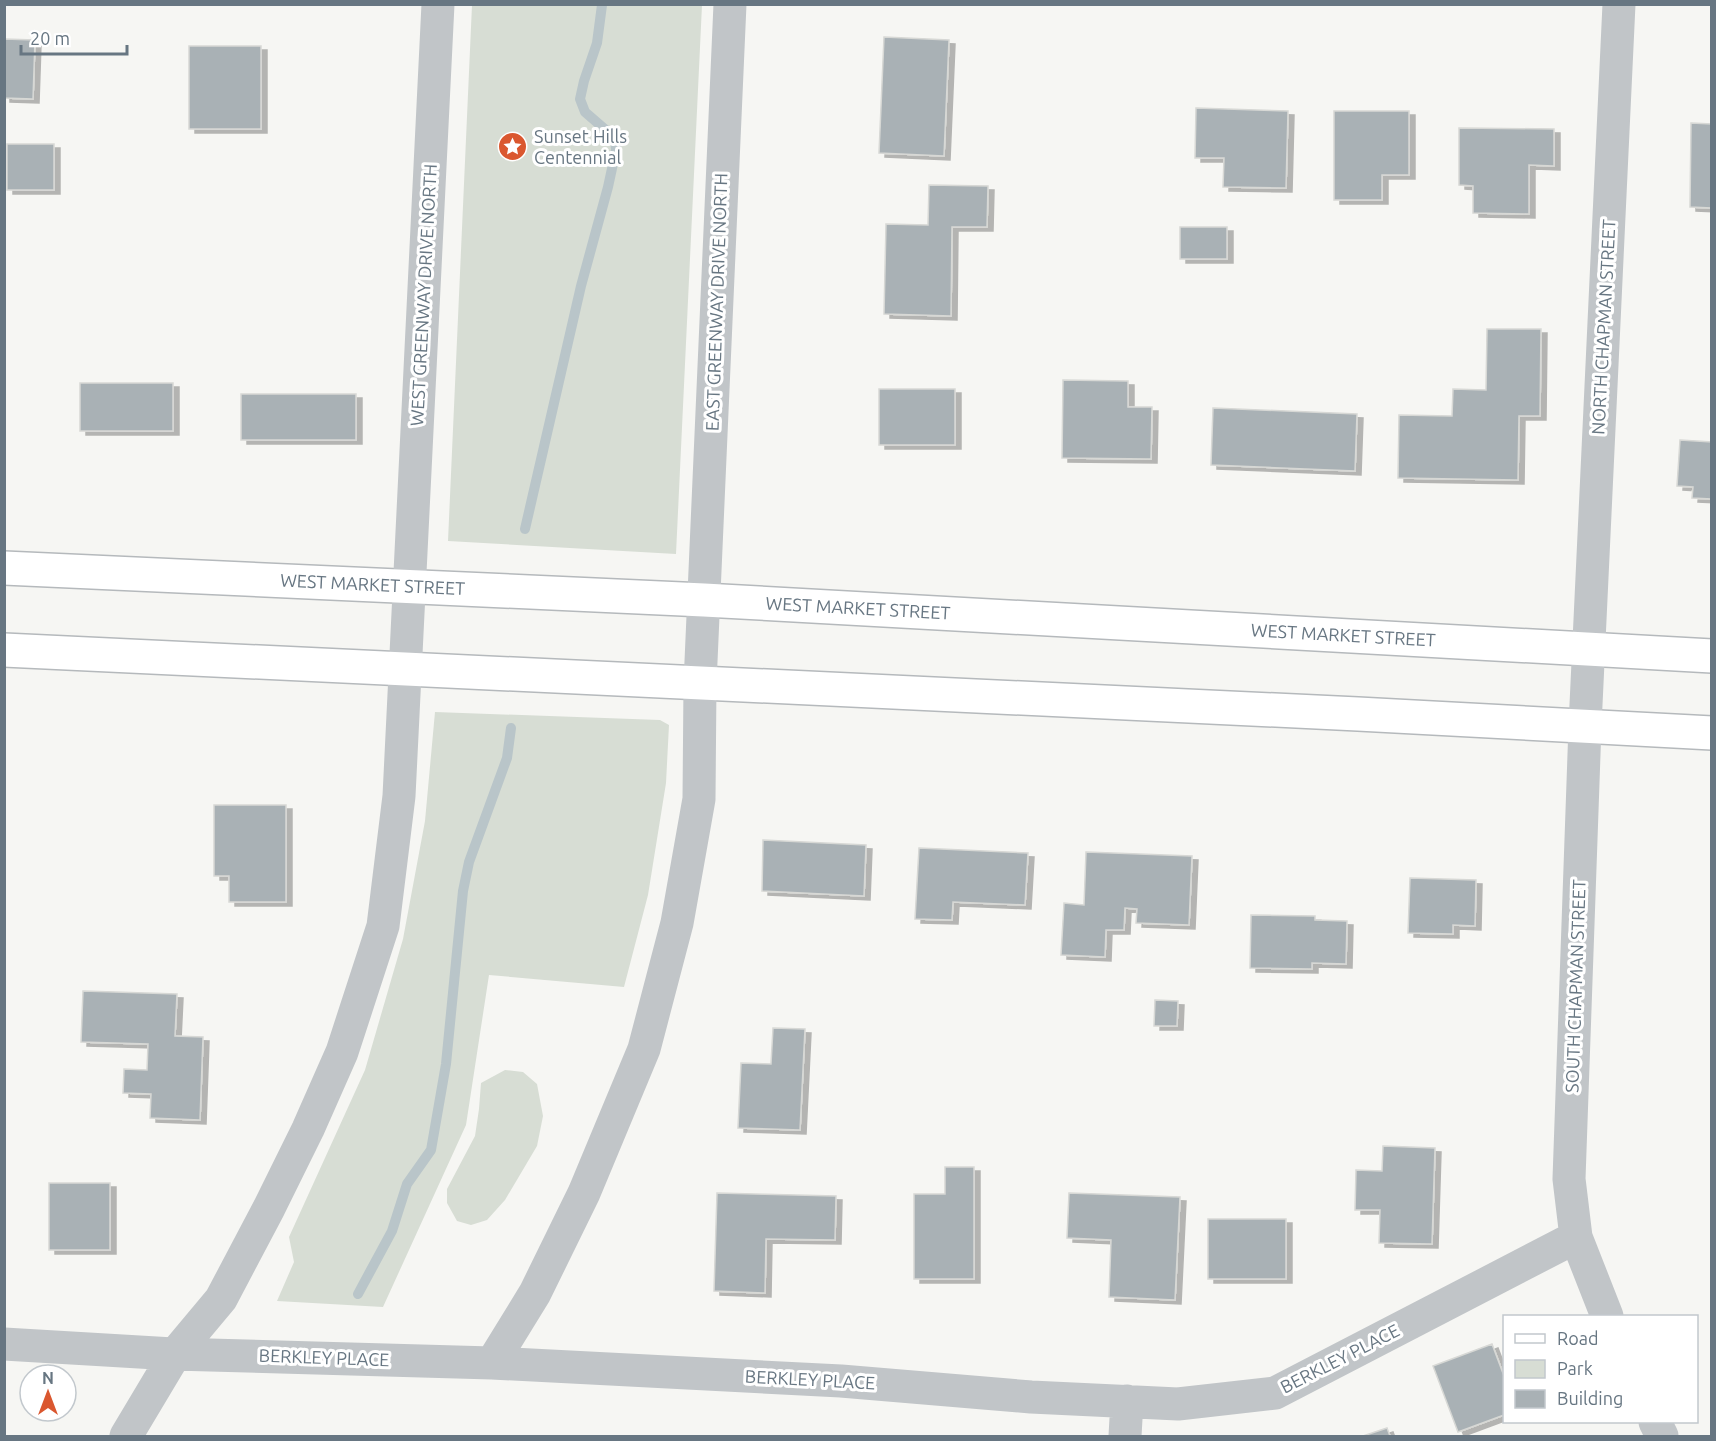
<svg xmlns="http://www.w3.org/2000/svg" width="1716" height="1441" font-family="Ubuntu,sans-serif">
<defs>
<filter id="shadow"><feDropShadow dx="6" dy="4" stdDeviation="0" flood-color="#0004"/></filter>
</defs>
<rect width="100%" height="100%" fill="#f6f6f3"/>
<path fill="#d7ddd4" d="M472,5H702L676,554L448,541Z
M435,712L660,720L669,725L666,783L648,895L624,987L489,975L466,1125L383,1307L277,1301L294,1262L289,1237L365,1070L403,939L425,821Z
M505,1070L523,1072L537,1084L543,1116L537,1146L505,1200L487,1220L471,1225L457,1221L447,1203V1189L475,1136L479,1109L481,1083Z"/>
<g fill="none" stroke-linecap="round" stroke-linejoin="round">
<path stroke="#b9c5c9" stroke-width="10" d="M525,529L581,286L608,187L616,150L615,138L585,112L580,99L584,81L597,43L602,5
M358,1294L392,1231L407,1184L431,1150L446,1064L463,891L469,862L507,758L511,728"/>
</g>
<path fill="#a9b1b5" stroke="#d7d8d5" stroke-width="1.5" filter="url(#shadow)" d="M884,37L949,40L944,156L879,153Z
M4,39L35,40L33,99L4,98Z
M189,46H261V129H189Z
M1196,108L1288,111L1286,188L1223,187L1224,158H1195Z
M1334,111H1409V175H1382V200H1334Z
M1691,123L1712,124V208L1690,207Z
M1459,128L1554,129V166L1529,165V214L1473,213V186L1459,185Z
M7,144H54V190H7Z
M929,185L988,186L987,227H952L951,316L884,314L886,224L928,225Z
M1180,227H1227V259H1180Z
M1487,329H1541L1540,416H1519L1518,480L1398,478L1399,415L1452,416L1453,389L1486,390Z
M1063,380L1128,381V407H1152L1151,459L1062,458Z
M80,383H173V431H80Z
M879,389H955V445H879Z
M241,394H356V440H241Z
M1213,408L1357,414L1355,471L1211,465Z
M1680,440L1712,442V499L1692,498L1693,487L1677,486Z
M214,805H286V902H229V876H214Z
M763,840L866,845L864,896L762,891Z
M919,848L1028,853L1025,905L953,902L952,920L915,919Z
M1086,852L1192,856L1189,925L1136,923L1137,909L1125,908L1124,930H1106L1105,957L1061,955L1064,903L1084,905Z
M1410,878L1476,880L1475,926L1453,925V934L1408,933Z
M1251,915L1315,916V920L1347,921L1346,964L1312,963V969L1250,968Z
M83,991L177,994L175,1036L203,1037L200,1120L150,1118L151,1094L123,1093L124,1069L147,1070L148,1044L81,1042Z
M1155,1000L1178,1001L1177,1026H1154Z
M773,1028L805,1029L800,1130L738,1128L741,1063L771,1064Z
M1383,1146L1435,1148L1432,1244L1379,1243L1380,1210H1355L1356,1170L1382,1171Z
M945,1167H974V1279H914V1194H945Z
M49,1183H110V1250H49Z
M717,1193L836,1196L835,1240L766,1239L765,1293L714,1291Z
M1069,1193L1180,1197L1175,1300L1109,1297L1111,1240L1067,1238Z
M1208,1219H1286V1279H1208Z
M1492,1344L1504,1376V1415L1458,1432L1433,1366Z
M1387,1428L1390,1436H1363Z"/>
<g fill="none" stroke-linecap="round" stroke-linejoin="round">
<defs>
<g id="major">
<path id="s1" d="M4,568L704,600L1712,656"/>
<path d="M4,650L1358,714L1712,733"/>
</g>
</defs>
<use href="#major" stroke="#b5b9bc" stroke-width="36"/>
<path stroke="#c1c5c8" stroke-width="33" d="M1607,1316L1576,1237L1569,1179L1585,726L1619,4
M4,1344L173,1354L492,1363L841,1381L1031,1397L1178,1404L1275,1393L1576,1237
M492,1363L535,1293L584,1193L644,1049L677,923L699,799L700,684L730,4
M1655,1422L1662,1436
M126,1436L175,1354L221,1299L269,1208L308,1129L342,1052L383,926L399,796L438,4
M1125,1436L1127,1401"/>
<use href="#major" stroke="#fff" stroke-width="33"/>
</g>
<defs>
<symbol id="sight-disc" viewBox="-11 -11 22 22"><circle r="9.5" fill="#da572f" stroke="#fff"/><path d="M0-6L1.8-2.2L6-1.7L2.9 1.2L3.7 5.4L0 3.3L-3.7 5.4L-2.9 1.2L-6-1.7L-1.8-2.2Z" fill="#fff"/></symbol>
</defs>
<g fill-rule="evenodd">
<use href="#sight-disc" x="496" y="130" width="33" height="33"/>
</g>
<g text-anchor="middle" stroke-width="6" stroke-linejoin="round" paint-order="stroke">
<g font-size="18" fill="#677682" stroke="#fff" text-anchor="start">
<text x="534" y="143">Sunset Hills<tspan x="534" dy="21">Centennial</tspan></text>
</g>
<g font-size="18" fill="#677682" stroke="#fff">
<text transform="translate(424 295) rotate(-87)" y="6">WEST GREENWAY DRIVE NORTH</text>
<text transform="translate(717 302) rotate(-88)" y="6">EAST GREENWAY DRIVE NORTH</text>
<text transform="translate(1604 327) rotate(-87)" y="6">NORTH CHAPMAN STREET</text>
<text dy="6" stroke="none"><textPath href="#s1" startOffset="369">WEST MARKET STREET</textPath></text>
<text dy="6" stroke="none"><textPath href="#s1" startOffset="855">WEST MARKET STREET</textPath></text>
<text dy="6" stroke="none"><textPath href="#s1" startOffset="1341">WEST MARKET STREET</textPath></text>
<text transform="translate(1576 986) rotate(-88)" y="6">SOUTH CHAPMAN STREET</text>
<text transform="translate(324 1358) rotate(2)" y="6">BERKLEY PLACE</text>
<text transform="translate(1340 1359) rotate(-27)" y="6">BERKLEY PLACE</text>
<text transform="translate(810 1380) rotate(3)" y="6">BERKLEY PLACE</text>
</g>
</g>
<rect width="1716" height="1441" fill="none" stroke="#677682" stroke-width="12"/>
<rect x="1503" y="1315" width="195" height="108" fill="#ffffff" stroke="#c2c8cd" stroke-width="1.5"/>
<rect x="1515" y="1334" width="30" height="9" fill="#ffffff" stroke="#c2c8cd" stroke-width="1.5"/>
<text x="1557" y="1345" font-size="18" fill="#677682">Road</text>
<rect x="1515" y="1360" width="30" height="18" fill="#d7ddd4" stroke="#c2c8cd" stroke-width="1.5"/>
<text x="1557" y="1375" font-size="18" fill="#677682">Park</text>
<rect x="1515" y="1390" width="30" height="18" fill="#a9b1b5" stroke="#c2c8cd" stroke-width="1.5"/>
<text x="1557" y="1405" font-size="18" fill="#677682">Building</text>
<g transform="translate(48 1393)"><circle r="28" fill="#ffffff" stroke="#c2c8cd" stroke-width="1.5"/>
<path d="M0-4.5L10 22L0 15L-10 22Z" fill="#da572f"/>
<text y="-9" font-size="16" font-weight="bold" text-anchor="middle" fill="#677682">N</text>
</g>
<path d="M21 45v9h106v-9" fill="none" stroke="#677682" stroke-width="3"/>
<text x="30" y="45" font-size="18" fill="#677682" stroke="#ffffff" stroke-width="4.5" paint-order="stroke">20 m</text>
</svg>
